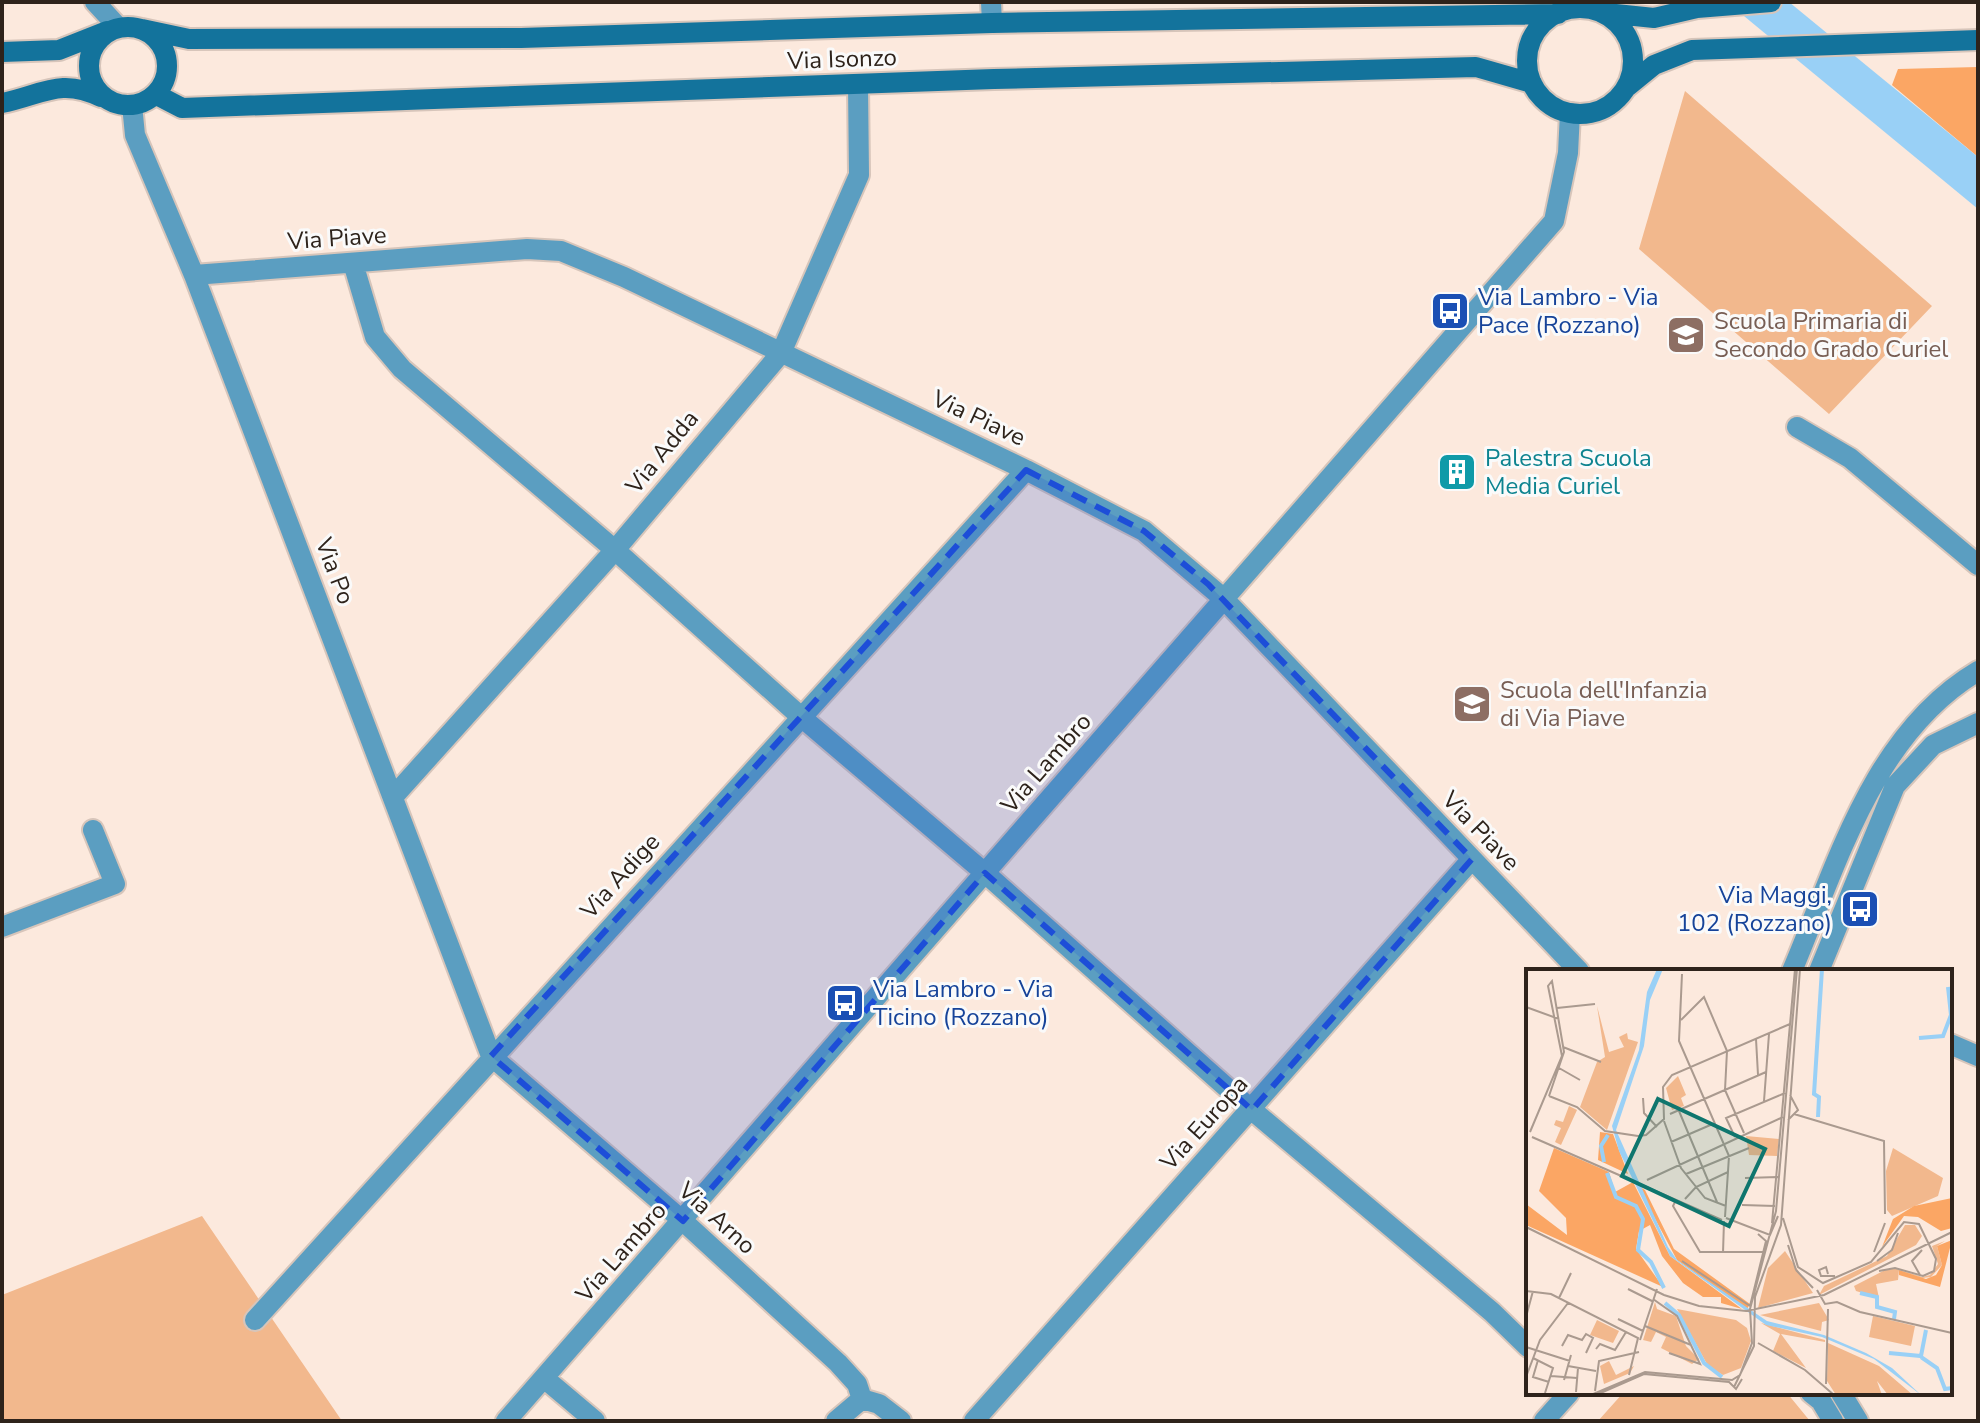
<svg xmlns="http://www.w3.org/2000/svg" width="1980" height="1423" font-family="'Nunito Sans',sans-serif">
<rect width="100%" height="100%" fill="#fce9dd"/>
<path fill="#f2b88d" d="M1685,91L1932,306L1829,414L1639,249Z
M202,1216L342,1421H2V1295Z
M1623,1393H1787L1810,1421H1598Z"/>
<path fill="#fba664" d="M1978,67V157L1892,85L1898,69Z"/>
<path fill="#99d0f6" d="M1727,2H1789L1978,157V209Z"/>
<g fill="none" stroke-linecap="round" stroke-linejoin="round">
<defs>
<path id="street" d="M95,2L118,27
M991,2L992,23
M132,105L135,135L194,275L491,1056L683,1221L838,1363L857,1384L862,1399
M353,263L375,337L402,369L615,550L800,716L985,873L1252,1110L1492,1312L1528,1347
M194,275L527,249L561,251L624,277L1026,470L1144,531L1223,598L1579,971
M1797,427L1850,458L1978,565
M393,797L615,550L781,353L859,175L858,85
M2,927L115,884L93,830
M1792,971C1837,865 1873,733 1978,671
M1819,971L1895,786L1933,745L1978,723
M1950,1044L1978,1056
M255,1320L1026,470
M544,1378L595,1421
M1811,1393L1821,1401L1833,1421
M1841,1393L1858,1421
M862,1399L879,1404L901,1421
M506,1421L1554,221L1568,153L1570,113
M836,1421L862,1399
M974,1421L1472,859
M1544,1421L1569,1393"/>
<path id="secondary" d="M1527 61a53 53 0 1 1 106 0a53 53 0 1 1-106 0Z
M1606,13L1654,18L1697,8L1771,2
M89 66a39 39 0 1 1 78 0a39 39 0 1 1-78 0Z
M142,29L189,39L521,38L992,23L1558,14
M2,52L59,50L107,31
M1627,87L1654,65L1692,50L1978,40
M155,94L182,108L994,79L1476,67L1532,83
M2,103C42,95 60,77 101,97"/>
</defs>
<use href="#street" stroke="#d7c5ba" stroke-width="24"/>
<use href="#secondary" stroke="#d7c5ba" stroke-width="24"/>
<use href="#street" stroke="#5b9ec1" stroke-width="20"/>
<use href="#secondary" stroke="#13739c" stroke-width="20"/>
</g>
<path fill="#1d4ed8" fill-opacity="0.2" stroke="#1d4ed8" stroke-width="6" stroke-dasharray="16 10" stroke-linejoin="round" d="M1026,470L1144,531L1208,584L1472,859L1252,1110L985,873L683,1221L491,1056Z"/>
<defs>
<symbol id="bus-square" viewBox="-11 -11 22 22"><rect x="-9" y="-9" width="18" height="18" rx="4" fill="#1a4fb4" stroke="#fafafa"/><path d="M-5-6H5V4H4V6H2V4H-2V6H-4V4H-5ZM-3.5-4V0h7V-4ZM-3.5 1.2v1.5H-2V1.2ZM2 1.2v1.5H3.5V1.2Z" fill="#fff"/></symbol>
<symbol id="school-square" viewBox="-11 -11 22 22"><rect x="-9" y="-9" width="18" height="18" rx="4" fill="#8d6e63" stroke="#fafafa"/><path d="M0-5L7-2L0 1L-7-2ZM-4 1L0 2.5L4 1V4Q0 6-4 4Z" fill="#fff"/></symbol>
<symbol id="building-square" viewBox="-11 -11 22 22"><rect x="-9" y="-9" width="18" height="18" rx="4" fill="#0f9aa8" stroke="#fafafa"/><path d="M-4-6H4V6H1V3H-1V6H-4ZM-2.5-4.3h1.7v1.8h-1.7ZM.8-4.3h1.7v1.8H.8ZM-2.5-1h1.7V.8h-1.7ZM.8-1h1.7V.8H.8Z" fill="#fff"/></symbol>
</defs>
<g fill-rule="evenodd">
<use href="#bus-square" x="1428" y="289" width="44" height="44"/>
<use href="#school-square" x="1664" y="313" width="44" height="44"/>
<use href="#building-square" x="1435" y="450" width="44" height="44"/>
<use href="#school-square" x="1450" y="682" width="44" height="44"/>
<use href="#bus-square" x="1838" y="887" width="44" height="44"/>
<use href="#bus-square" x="823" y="981" width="44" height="44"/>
</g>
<g text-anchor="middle" stroke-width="6" stroke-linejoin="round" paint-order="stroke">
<g font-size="24" fill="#2e231b" stroke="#fafafa">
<text transform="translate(842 59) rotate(-2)" y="8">Via Isonzo</text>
<text transform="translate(337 238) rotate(-4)" y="8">Via Piave</text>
<text transform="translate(979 418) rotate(25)" y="8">Via Piave</text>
<text transform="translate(662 452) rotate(-51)" y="8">Via Adda</text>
<text transform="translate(335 571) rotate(69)" y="8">Via Po</text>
<text transform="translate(1046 763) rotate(-49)" y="8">Via Lambro</text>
<text transform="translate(1481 831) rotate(46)" y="8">Via Piave</text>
<text transform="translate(620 876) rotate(-48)" y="8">Via Adige</text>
<text transform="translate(1204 1123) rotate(-48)" y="8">Via Europa</text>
<text transform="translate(717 1218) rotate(42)" y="8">Via Arno</text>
<text transform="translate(621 1252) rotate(-49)" y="8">Via Lambro</text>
</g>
<g font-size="24" fill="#164399" stroke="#fafafa" text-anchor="start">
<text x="1478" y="305">Via Lambro - Via<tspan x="1478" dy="28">Pace (Rozzano)</tspan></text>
<text x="1832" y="903" text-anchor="end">Via Maggi,<tspan x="1832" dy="28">102 (Rozzano)</tspan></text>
<text x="873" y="997">Via Lambro - Via<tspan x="873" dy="28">Ticino (Rozzano)</tspan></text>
</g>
<g font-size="24" fill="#785e54" stroke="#fafafa" text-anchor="start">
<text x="1714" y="329">Scuola Primaria di<tspan x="1714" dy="28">Secondo Grado Curiel</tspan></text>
<text x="1500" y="698">Scuola dell'Infanzia<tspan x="1500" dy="28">di Via Piave</tspan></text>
</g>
<g font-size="24" fill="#0d838f" stroke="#fafafa" text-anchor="start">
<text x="1485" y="466">Palestra Scuola<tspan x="1485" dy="28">Media Curiel</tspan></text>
</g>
</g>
<g transform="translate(1526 969)">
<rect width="426" height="426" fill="#fce9dd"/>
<path d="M71,37L83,83L98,78L93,68L101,64L102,70L112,73L81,161L54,138L71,93L79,88ZM152,107L160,126L155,129L158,137L146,141L140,119ZM43,137L51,141L35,176L29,173L35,159L28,156L30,151L37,153ZM220,167L253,170L251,187L223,186ZM367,179L417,209L412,227L366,247L361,241L360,202ZM379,256H389L396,267L390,276L293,326L298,317L361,287ZM419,272L411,277L416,296L405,308L396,309L373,301L372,311L350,315L353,329L330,322L328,317L361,300H371L396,308L404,306L412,295L406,277ZM259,282L287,324L232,339L242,299ZM129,333L131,340L150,347L160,377L173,390L166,395L135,379L140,368L130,363L125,373L117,371ZM293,334L303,351L296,353L295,362L234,346ZM151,340L210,351L221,359L225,372L215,399L197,406L182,397ZM347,347L389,357L385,377L343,368ZM71,351L93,362L87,374L64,366ZM235,354L299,371V373L255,365L280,399L247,382L254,365ZM302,374L353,397L387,426H362L351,412L356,426H310L301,412ZM83,392L90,406L108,397L104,404L78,415L74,397Z" fill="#f2b88d"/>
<path d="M74,163L87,165L102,205L72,191ZM28,179L83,203L89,223L107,213L144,287L216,340L195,334V328H177L157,314L136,287L124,256L113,262L110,280L137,318L0,256V235L41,266L40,249L13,222ZM111,216L119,221L148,280L224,335L221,340L151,291ZM426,229V259L415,262L392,248L378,247L356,278L367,250L388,237ZM426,271L414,318L373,306V301L400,310L410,306L416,296L411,277Z" fill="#fba664"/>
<path d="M131,0H137L124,31L118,77L90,161L142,278L151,291L241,352L298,366L340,384L366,399L395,426L348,390L296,368L240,356L144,287L93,182L86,157L113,81L121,23Z" fill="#99d0f6"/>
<path fill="none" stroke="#99d0f6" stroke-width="4" d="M393,69L417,67L425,46L422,18M292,148L293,128L288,125L296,0M78,193L75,177L82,166M81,204L90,228L110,237L117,250L112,281L125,293L138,319M334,324L351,328V338L369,343L368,350M139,334L153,346L178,394L196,408M363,384L395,387L400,361M395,388L411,399L419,420L426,419"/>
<path fill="none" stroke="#aa9a8f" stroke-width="2" d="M156,5L153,72L203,187L199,248M0,38L33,50M31,39L69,35M155,51L178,28L201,82L199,121L218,164M230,70L232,106M37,78L75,93M33,99L54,111M23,127L51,138L79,162L112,167M117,129L118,144L131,158M238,132L243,65M153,142L191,233M144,145L240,103M268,145L358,172L359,245M262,151L272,141L264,126M138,152L155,199L179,229L200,237M4,163L36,87L22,17L26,12L38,83L23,127M112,167L120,166L138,150L137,118L146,106L264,55M6,168L196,251M209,168L200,149L259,124M145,173L189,154M160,205L223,179M219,209L252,208M121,211L257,148M159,230L170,218L202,203M150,231L147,237L174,283H237M216,236L249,237M200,249L244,266L252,247M257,249L272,298L297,314L345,293L378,253L393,255L410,290L408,302L397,307L369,299L353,302M246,254L269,0M0,258L138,326L173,337L220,342L298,326L426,263M262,276L270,301M348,283L359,254M197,284L198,252M156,292L224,337L240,272L232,265M351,292L366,281L372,264M270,301L287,319M302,305L300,298L293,301L295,307H309M394,306L386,292L396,281M102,320L126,332M291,321L299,335L311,333L334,343L426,364M0,322L25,325L112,369L103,406M33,329L45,304M127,330L151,347L174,395L143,384M0,348L7,322M92,350L117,362M119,357L165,376M114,371L131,320M232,374L279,401L308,426M36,377L42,366L56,371L60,365L67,369L60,384M0,378L44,392M70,380L74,375L89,381L100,363M7,389L27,399L19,424M12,391L7,408L23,413M42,397L70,402M25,407L51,409M0,408L14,371L42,334M38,411L45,386M300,415L302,340M208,418L228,377L229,328L255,256L274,0M69,422L73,392L113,383M50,423L52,399M65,426L119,403L206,411L214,406L226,374L224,340L250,242L271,0M70,426L118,405L203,413L210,420L216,410"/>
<path fill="#0f766e" fill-opacity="0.15" stroke="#0f766e" stroke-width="4" d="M132,130L239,180L203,257L96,207Z"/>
<rect width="426" height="426" fill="none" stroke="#2e231b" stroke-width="4"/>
</g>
<rect width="1980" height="1423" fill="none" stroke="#2e231b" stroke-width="8"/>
</svg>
